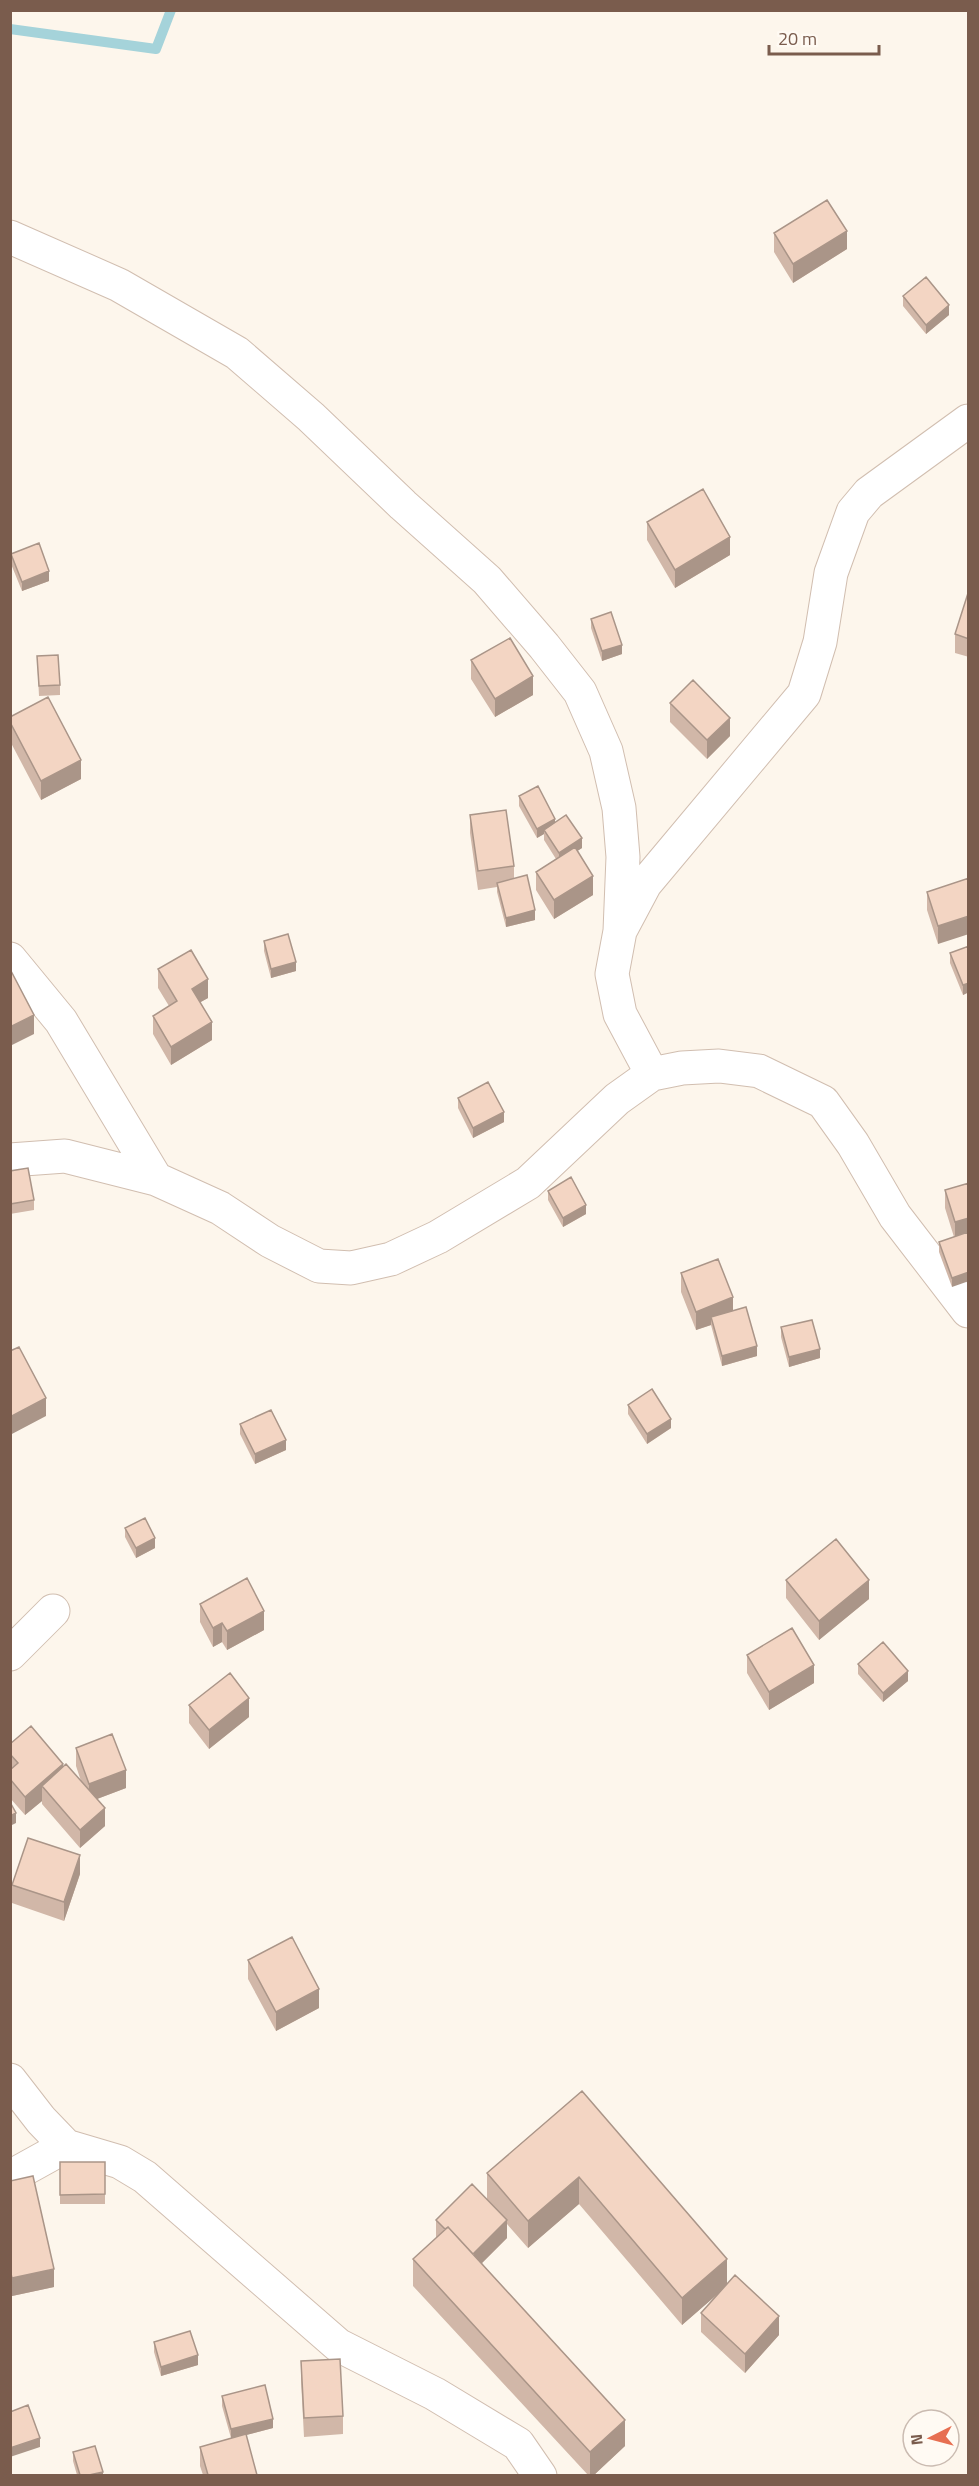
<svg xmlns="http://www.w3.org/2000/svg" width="979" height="2486" font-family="'Titillium Web',sans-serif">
<rect width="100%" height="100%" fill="#fdf6ec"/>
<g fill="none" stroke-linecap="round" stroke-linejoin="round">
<path stroke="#a5d3da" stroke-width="10" d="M10,29L156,49L171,10"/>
<defs>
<path id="minor" d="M10,237L119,285L237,353L311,417L403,505L487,580L544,646L580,692L606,751L619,808L623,857L620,931
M10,959L61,1021L156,1179
M652,1074L620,1014L612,974L620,931L645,884L804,694L820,642L831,573L853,512L869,493L968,421
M10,1160L65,1156L156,1179L220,1208L270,1241L319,1266L351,1268L391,1259L438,1237L528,1183L617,1099L652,1074L682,1068L719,1066L759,1071L823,1102L853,1144L895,1216L968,1311
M10,1654L53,1611
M10,2080L41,2120L66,2146L120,2162L145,2177L338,2345L435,2394L518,2444L540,2476
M10,2177L66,2146"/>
</defs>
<use href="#minor" stroke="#d1beb0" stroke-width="35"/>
<use href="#minor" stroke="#fff" stroke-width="33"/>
</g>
<path fill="#d1b7a8" d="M774,233L847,249L793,283L774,252Z
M903,296L949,315L926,334L903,306Z
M647,522L730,555L675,588L647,540Z
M11,554L49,581L22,591L11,564Z
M969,590V657L955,653V634Z
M591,619L622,654L602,661L591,628Z
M37,656L60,685V695L39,696Z
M471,660L533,695L495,717L471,679Z
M670,703L730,736L707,759L670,722Z
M10,717L81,779L41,800L10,741Z
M519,796L555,823L582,848L577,851L593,895L554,919L536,890V872L556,859L544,840V834L537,838L519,806Z
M470,815L514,866V879L535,920L506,927L497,892V887L478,890L470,833Z
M969,878L938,944L927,910V892Z
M264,941L296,971L271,978L264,951Z
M969,946V992L963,995L950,963V953Z
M158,969L208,998L200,1002L212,1040L171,1065L153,1034V1016L169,1006L158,988Z
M458,1098L504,1122L473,1138L458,1108Z
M10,1171L34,1200V1210L10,1214Z
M969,1183L952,1287L939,1252V1242L954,1237L945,1208V1190Z
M548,1191L586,1214L563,1227L548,1200Z
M681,1273L733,1311L757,1356L722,1366L711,1325L696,1330L681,1292Z
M781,1327L820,1358L789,1367L781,1337Z
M628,1405L671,1428L647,1444L628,1414Z
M240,1424L286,1450L255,1464L240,1434Z
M125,1528L155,1548L136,1558L125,1537Z
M786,1580L869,1599L819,1640L786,1598Z
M200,1604L264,1630L227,1650L222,1642L213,1647L200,1622Z
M747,1655L814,1683L769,1710L747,1673Z
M858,1664L908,1681L883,1702L858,1674Z
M189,1705L249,1717L209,1749L189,1723Z
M10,1744L63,1767L81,1781L76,1766V1748L126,1788L97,1799L105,1826L80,1848L42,1804V1801L25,1815L10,1798Z
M80,1874L64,1921L12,1903V1885Z
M248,1960L319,2008L276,2031L248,1979Z
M582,2091L727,2285L779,2335L745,2373L701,2332V2313L722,2290L682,2325L579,2204L528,2248L507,2224V2238L482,2263L625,2446L594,2475H588L413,2286V2259L436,2238V2220L487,2199V2173Z
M60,2162H105V2204H60Z
M10,2181L54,2287L12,2296L10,2288Z
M154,2342L198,2365L161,2376L154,2352Z
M301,2361L343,2416V2434L304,2437L301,2380Z
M222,2396L273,2428L246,2435L257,2475H203L200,2466V2447L231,2438L222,2406Z
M73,2452L103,2475H77L73,2461Z"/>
<path fill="#aa9588" d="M847,231V249L793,283V264Z
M949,305V315L926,334V325Z
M730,537V555L675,588V570Z
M49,571V581L22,591V582Z
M622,645V654L602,661V651Z
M533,676V695L495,717V699Z
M730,718V736L707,759V740Z
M81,760V779L41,800V781Z
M555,819V828L544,830V834L537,838V829Z
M582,838V848L559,863V853Z
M593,876V895L554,919V900Z
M535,910V920L506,927V918Z
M969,916V934L938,944V926Z
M296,962V971L271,978V969Z
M208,979V998L192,1007V989Z
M969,983V992L963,995V985Z
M34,1015V1034L10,1046V1027Z
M212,1022V1040L171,1065V1047Z
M504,1112V1122L473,1138V1128Z
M586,1205V1214L563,1227V1218Z
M969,1218V1237L955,1241V1222Z
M969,1272V1281L952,1287V1278Z
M733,1297V1316L711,1317V1325L696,1330V1312Z
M757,1346V1356L722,1366V1356Z
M820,1349V1358L789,1367V1357Z
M46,1398V1416L10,1435V1417Z
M671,1419V1428L647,1444V1434Z
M286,1440V1450L255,1464V1454Z
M155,1538V1548L136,1558V1548Z
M869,1580V1599L819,1640V1621Z
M264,1611V1630L227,1650V1631Z
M222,1623V1642L213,1647V1628Z
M814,1665V1683L769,1710V1692Z
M908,1671V1681L883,1702V1693Z
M249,1698V1717L209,1749V1730Z
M63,1764V1782L42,1786V1801L25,1815V1797Z
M126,1770V1788L89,1802V1784Z
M105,1808V1826L80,1848V1830Z
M16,1813V1823L10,1826V1816Z
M80,1855V1874L64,1921V1902Z
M319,1989V2008L276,2031V2012Z
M579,2177V2204L528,2248V2221Z
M507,2220V2238L471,2274V2256Z
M727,2259V2286L682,2325V2298Z
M54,2269V2287L12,2296V2278Z
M779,2316V2335L745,2373V2354Z
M198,2355V2365L161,2376V2367Z
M273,2419V2428L231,2439V2429Z
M625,2420V2446L594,2475H590V2452Z
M40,2438V2447L10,2457V2448Z
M103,2472V2475H89Z"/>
<path fill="#f3d5c3" stroke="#aa9588" stroke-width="1.5" d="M827,200L847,231L793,264L774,233Z
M926,277L949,305L926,325L903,296Z
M703,489L730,537L675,570L647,522Z
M39,543L49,571L22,582L11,554Z
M969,590V639L955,634Z
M611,612L622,645L602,651L591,619Z
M510,638L533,676L495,699L471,660Z
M58,655L60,685L39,686L37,656Z
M693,680L730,718L707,740L670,703Z
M48,697L81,760L41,781L10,722V717Z
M538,786L555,819L537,829L519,796Z
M506,810L514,866L478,871L470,815Z
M566,815L582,838L559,853L544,830Z
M575,847L593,876L554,900L536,872Z
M527,875L535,910L506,918L497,883Z
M969,878V916L938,926L927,892Z
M288,934L296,962L271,969L264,941Z
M969,946V983L963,985L950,953Z
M191,950L208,979L192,989L212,1022L171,1047L153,1016L177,1001L158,969Z
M10,969L34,1015L10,1027Z
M488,1082L504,1112L473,1128L458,1098Z
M28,1168L34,1200L10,1204V1171Z
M571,1177L586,1205L563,1218L548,1191Z
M969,1183V1218L955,1222L945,1190Z
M968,1232L969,1272L952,1278L939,1242Z
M718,1259L733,1297L696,1312L681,1273Z
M746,1307L757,1346L722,1356L711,1317Z
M812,1320L820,1349L789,1357L781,1327Z
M19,1347L46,1398L10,1417V1351Z
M652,1389L671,1419L647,1434L628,1405Z
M271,1410L286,1440L255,1454L240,1424Z
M145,1518L155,1538L136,1548L125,1528Z
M836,1539L869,1580L819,1621L786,1580Z
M247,1578L264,1611L227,1631L222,1623L213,1628L200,1604Z
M792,1628L814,1665L769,1692L747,1655Z
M883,1642L908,1671L883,1693L858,1664Z
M230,1673L249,1698L209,1730L189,1705Z
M31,1726L63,1764L25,1797L10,1779V1770L18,1763L10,1754V1744Z
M112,1734L126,1770L89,1784L76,1748Z
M66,1764L105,1808L80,1830L42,1786Z
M10,1802L16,1813L10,1816Z
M28,1838L80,1855L64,1902L12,1885Z
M292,1937L319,1989L276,2012L248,1960Z
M582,2091L727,2259L682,2298L579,2177L528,2221L487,2173Z
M60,2162H105V2194L60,2195Z
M33,2176L54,2269L12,2278L10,2270V2181Z
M472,2184L507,2220L473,2254L448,2227L445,2229L436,2220Z
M448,2227L625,2420L590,2452L413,2259Z
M735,2275L779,2316L745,2354L701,2313Z
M190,2331L198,2355L161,2367L154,2342Z
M340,2359L343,2416L304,2418L301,2361Z
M265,2385L273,2419L231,2429L222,2396Z
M28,2405L40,2438L10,2448V2412Z
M246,2434L257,2475H208L200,2447Z
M95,2446L103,2472L89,2475H80L73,2452Z"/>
<rect width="979" height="2486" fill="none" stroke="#7a5c4d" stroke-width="24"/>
<g transform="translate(931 2438) rotate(264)"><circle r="28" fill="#fffaf3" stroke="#cabbb1" stroke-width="1.5"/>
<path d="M0-4.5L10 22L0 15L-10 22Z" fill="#e76f51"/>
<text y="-9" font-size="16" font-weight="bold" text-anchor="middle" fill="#7a5c4d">N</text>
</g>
<path d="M769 45v9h110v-9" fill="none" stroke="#7a5c4d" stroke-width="3"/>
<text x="778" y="45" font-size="18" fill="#7a5c4d" stroke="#fffaf3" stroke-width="4.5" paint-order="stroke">20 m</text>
</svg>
